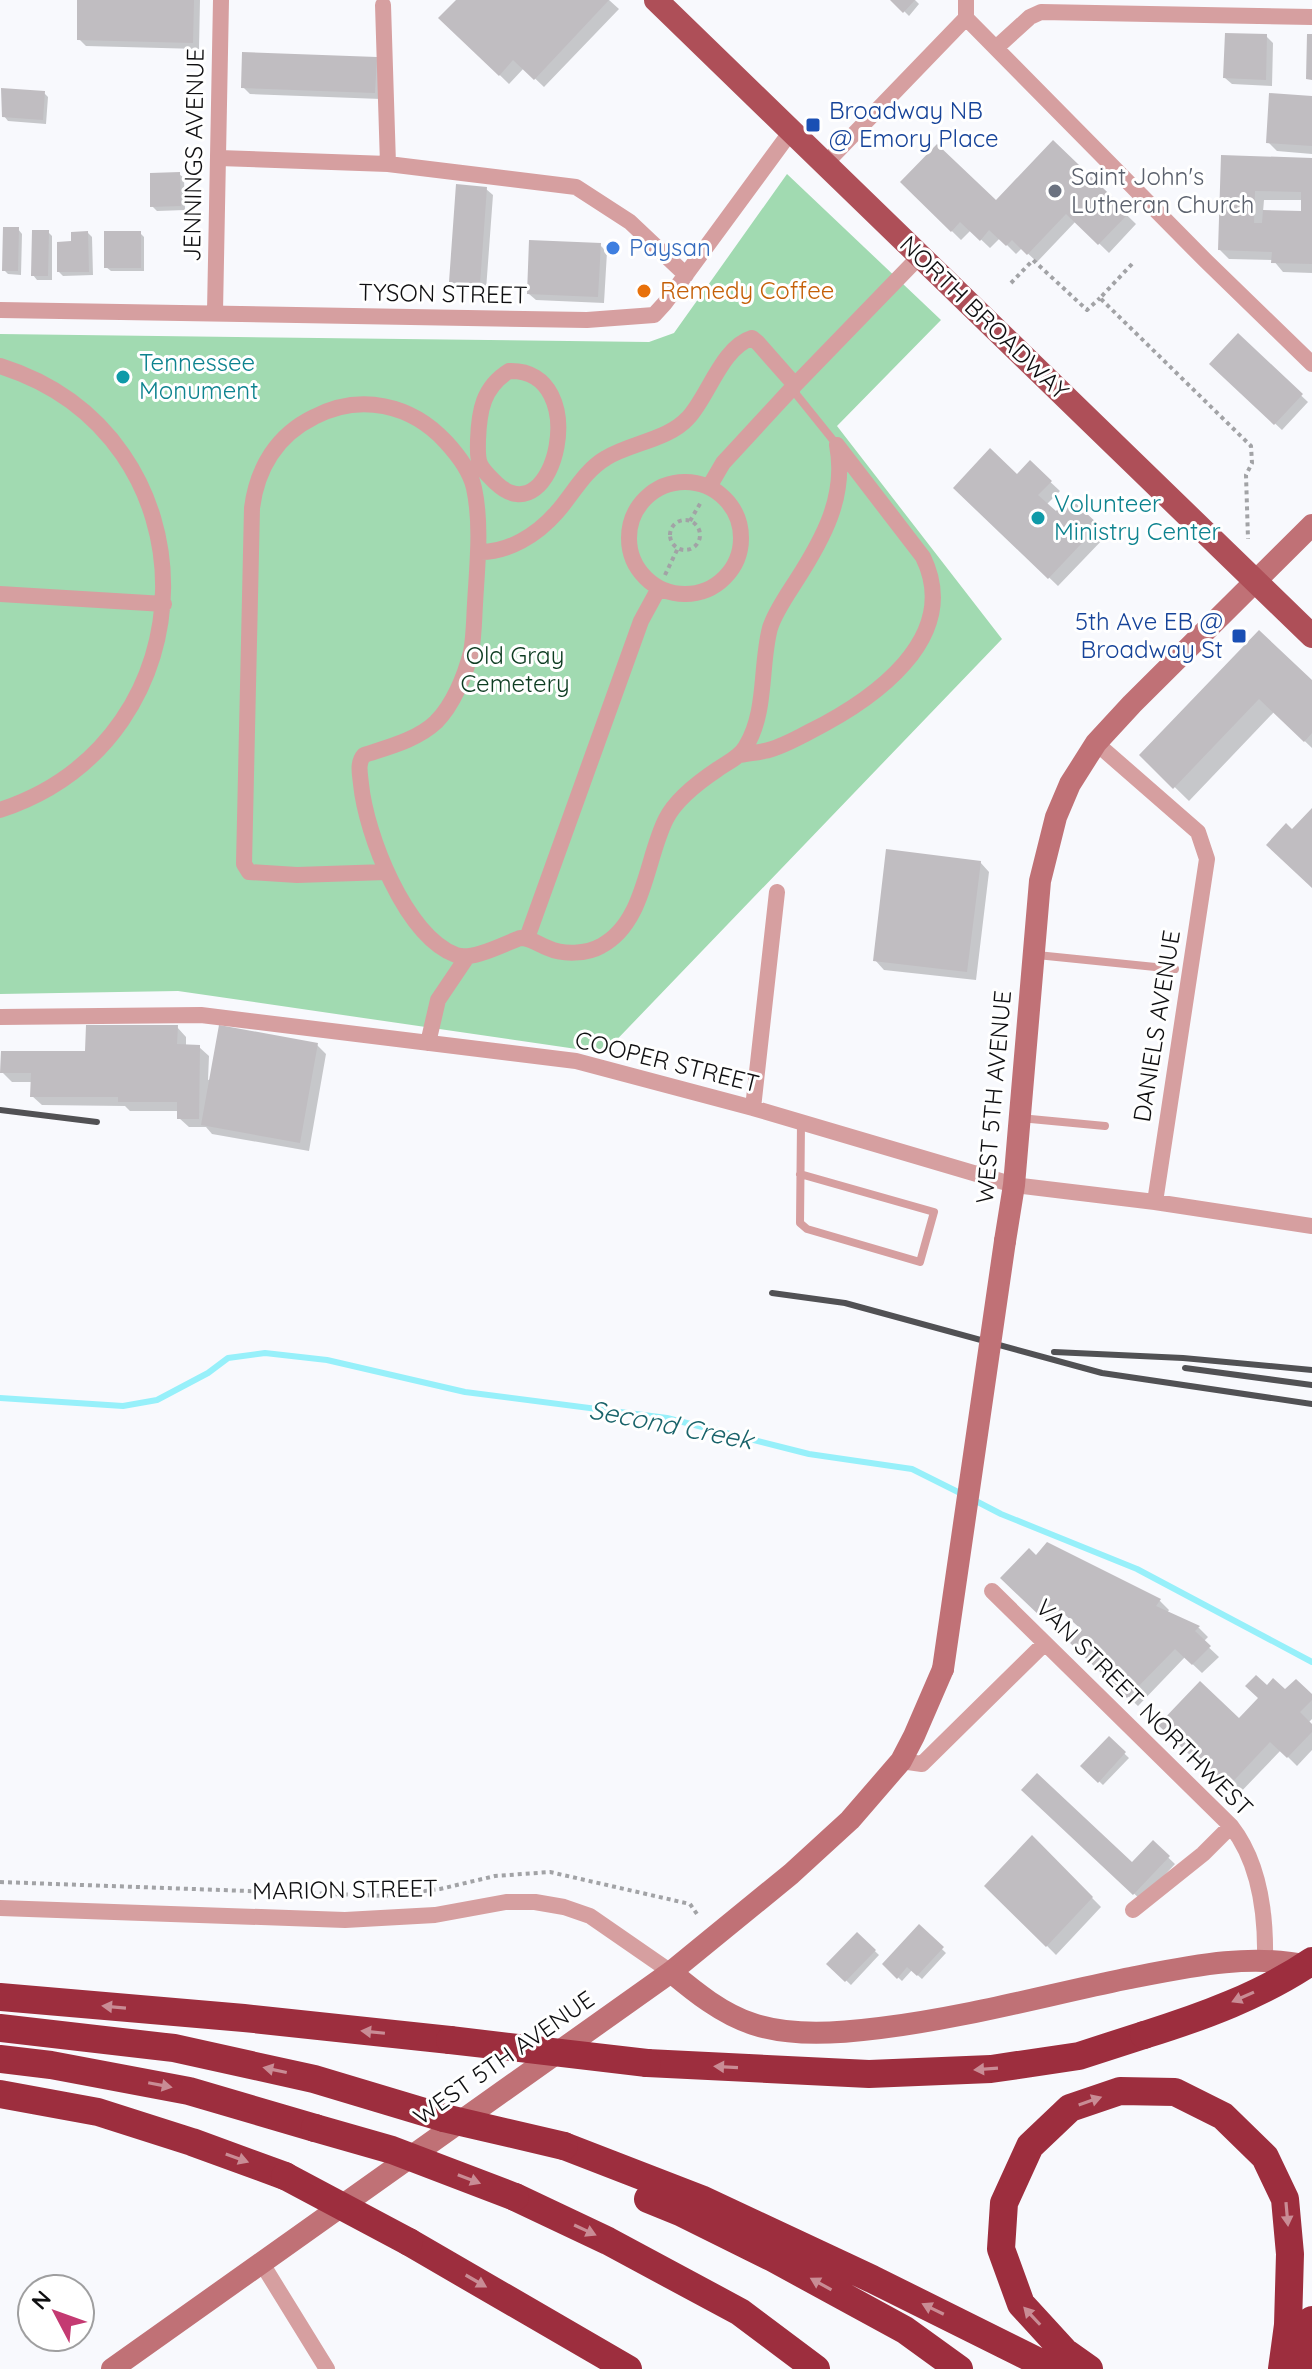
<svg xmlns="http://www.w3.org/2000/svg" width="1312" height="2369" font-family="Quicksand,sans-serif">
<rect width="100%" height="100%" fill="#f8f9fd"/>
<path fill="#a1dab1" d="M787,174L941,320L837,426L1002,639L604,1053L178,991L0,994V334L649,342L674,333Z"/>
<path fill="#0003" fill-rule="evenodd" d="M79,0H200L199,49L86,46L79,39Z
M458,0H609L619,9L544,87L524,68L509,84L441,18Z
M893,0H915L919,4L909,16Z
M1266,36L1273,43L1272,86L1232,84L1225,78Z
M376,59L383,65L381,99L250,94L243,87Z
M44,93L48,97L46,124L8,121L4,116Z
M1312,98V154L1277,151L1268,142Z
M1053,143L1136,224L1109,253L1076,221L1037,262L1022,248L1016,254L1000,238L990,248L971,230L961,240L902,182L996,203Z
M1223,157L1312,160V273L1283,272L1273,260L1229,259L1220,250ZM1264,200H1303V213L1263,212Z
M179,174L184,178L185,210L157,211L152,206Z
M486,189L493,195L486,290L458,288L451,281Z
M18,229L22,234L21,275L8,274L4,270Z
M48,232L52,236V280H37L33,275Z
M88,233L92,237L93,275L63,276L59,272L73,243Z
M140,233L144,237V271H111L106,267Z
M600,245L607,252L604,303L536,300L529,294Z
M1238,336L1308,402L1282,430L1212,364Z
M1030,463L1060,491L1046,505L1056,514L1069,500L1106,536L1058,586L955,488L1017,477Z
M1260,632L1312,683V748L1274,712L1189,801L1142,755Z
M980,862L989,872L976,980L884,970L875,960Z
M177,1027L186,1037V1047H199L209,1056L208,1080L317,1045L326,1054L309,1151L212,1134L206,1127H189L179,1118V1111H130L125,1106L42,1105L32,1096L33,1082H12L2,1072L87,1053Z
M1037,1558L1160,1601L1169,1610L1167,1613L1199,1628L1208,1637L1203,1642L1219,1657L1202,1673L1185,1657L1138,1706L1072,1643L1084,1631L1065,1612L1053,1625L1003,1578Z
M1267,1688L1312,1697V1719L1308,1723L1312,1726V1750L1297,1766L1281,1750L1236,1797L1161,1725L1239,1721Z
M1109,1739L1129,1758L1103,1785L1083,1766Z
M1023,1790L1133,1865L1153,1843L1175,1864L1141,1900Z
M1032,1837L1101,1907L1056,1955L987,1885Z
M919,1927L946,1953L922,1979L912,1970L902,1981L884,1964Z
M857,1934L879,1955L851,1985L829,1964Z"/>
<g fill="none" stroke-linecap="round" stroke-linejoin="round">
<path stroke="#97f0fa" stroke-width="6" d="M0,1398L123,1406L157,1400L208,1373L228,1358L265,1353L327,1360L465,1392L667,1418L809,1454L912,1469L962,1494
M972,1499L1001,1514L1137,1569L1312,1662"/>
</g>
<path fill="#c0bdc1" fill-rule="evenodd" d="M77,0H194L193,43L77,40Z
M456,0H609L534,80L513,60L499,76L438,18Z
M890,0H915L903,13Z
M1225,33L1267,34L1266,80L1223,78Z
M1307,34H1312V80L1306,79Z
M242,52L377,57L375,93L241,88Z
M1,88L45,91L43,120L2,117Z
M1269,93L1312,96V146L1266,143Z
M1053,140L1129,213L1098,245L1066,214L1027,255L1012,240L1006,246L989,230L980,241L960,222L951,232L900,182L937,144L996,200Z
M1221,155L1312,158V264L1271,263L1272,252L1218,250ZM1255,191L1301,192V211L1263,210L1262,223H1254Z
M180,172L181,206L150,207V173Z
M456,184L487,187L480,284L449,282Z
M3,227H19L18,271H2Z
M32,230H49L48,276H31Z
M88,231L89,272H57V242L71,241V232Z
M104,231H141V268H104Z
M529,240L601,243L598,297L527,294Z
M1238,333L1303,394L1274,425L1209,364Z
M990,448L1017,474L1030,460L1052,481L1038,495L1056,511L1069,497L1099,525L1048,579L953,488Z
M1259,630L1312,680V733L1304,742L1259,699L1173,789L1139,755Z
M1312,808V888L1266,845L1286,823L1292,829Z
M886,849L981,861L967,972L873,961Z
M86,1025H178L177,1044L200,1045L199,1119H177V1102H118V1097H30L31,1073H0L1,1051H85Z
M219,1025L318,1043L300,1143L201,1125Z
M1047,1542L1161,1599L1156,1606L1200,1626L1195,1631L1211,1646L1192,1665L1175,1649L1127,1698L1070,1643L1082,1630L1054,1605L1042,1618L1000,1578L1029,1548L1036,1555Z
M1256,1675L1267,1685L1273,1678L1285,1689L1296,1679L1312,1694V1700L1300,1712L1312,1724V1732L1287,1758L1270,1742L1226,1789L1158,1725L1200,1681L1239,1718L1258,1698L1245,1686Z
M1109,1736L1126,1752L1098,1783L1080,1766Z
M1037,1773L1132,1862L1153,1840L1170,1856L1133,1895L1021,1790Z
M1032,1835L1093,1897L1046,1947L984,1886Z
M919,1924L944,1947L917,1976L907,1967L897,1979L882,1964Z
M857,1932L876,1950L845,1982L826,1964Z"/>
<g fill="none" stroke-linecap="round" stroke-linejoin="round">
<path stroke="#a2a3a6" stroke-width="4" stroke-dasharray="4 4" stroke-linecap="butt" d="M1132,264L1100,298L1251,446L1252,463L1246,475L1248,539
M1011,283L1033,260L1087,310L1100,298
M670 535a15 15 0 1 1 30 0a15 15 0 1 1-30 0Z
M690,521L701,502
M665,575L678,548
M0,1882L386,1896L440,1889L495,1876L550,1872L690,1904L697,1914"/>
<path stroke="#d69fa0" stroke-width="8" d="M795,385L796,394L837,445
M1037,955L1175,969
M1020,1118L1105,1126
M800,1174L934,1212L920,1262L807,1229L800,1223L801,1123"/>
<path stroke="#d69fa0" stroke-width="16" d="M383,5L388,164
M966,18L1206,261L1312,364
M997,47L1030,17L1041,12L1312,17
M219,158L388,164L576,187L630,222L686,275
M826,163L966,18V0
M0,310L587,320L654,315L665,303L792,130
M215,312L221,0
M0,366C219,435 216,739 0,810
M509,371C594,368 555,539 496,483C490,477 483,471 480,464C477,457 478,447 478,440C479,411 483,387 509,371Z
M629 538a56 56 0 1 1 112 0a56 56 0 1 1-112 0Z
M709,487L723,463L795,385L920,256
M478,552C508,553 537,535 557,512C573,494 584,471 606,458C630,443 668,440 688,418C708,397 722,347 752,338L758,343L795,385
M0,594L164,604
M1096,743L1198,832L1207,859L1155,1202
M740,755C748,753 756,753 764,751C780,748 795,739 809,732C871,701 963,639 923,557L837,445
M386,872L297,875L249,872L244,864L252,508C257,468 277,435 314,417C360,393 411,404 446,442C458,455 470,470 474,488C482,525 477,567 475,604C474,620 474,637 471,652C465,676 453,705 436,722C417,740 388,747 364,755C357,763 360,774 361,784C366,834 405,936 456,955C472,961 504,944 520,938C531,938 538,944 548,948C563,955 587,954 601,946C645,923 646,858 666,819C676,799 700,781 718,769C728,762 740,757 746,746C767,712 760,666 770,628C775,612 787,595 796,581C823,539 847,496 837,445
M527,938L641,621L659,588
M0,1017L201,1015L576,1061L753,1108L1014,1185L1155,1202L1312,1226
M428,1043L438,1000L467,957
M753,1108L777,892
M992,1591L1231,1826C1260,1863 1266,1914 1265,1960
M901,1761L922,1764L1045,1643
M0,1908L345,1920L435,1915L506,1902H535L564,1907L590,1916L671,1972
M1133,1910L1203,1854L1231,1826
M261,2262L327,2369"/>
<path stroke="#c07176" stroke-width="22" d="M1005,1241L1014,1185L1040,881L1056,817L1070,784L1096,743L1132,704L1312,525
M671,1972C695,1992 722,2014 753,2024C792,2037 840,2033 880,2028C963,2018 1043,1996 1125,1979C1186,1967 1251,1952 1312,1967
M112,2369L671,1972L791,1874L850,1820L901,1761L914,1736L943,1669"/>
<path stroke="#ae4f58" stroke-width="24" d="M656,0L1312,636"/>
<path stroke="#9d2e3e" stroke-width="28" d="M0,1997L244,2018L450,2040
M0,2028L174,2048L314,2079L444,2118
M0,2059L51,2065L189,2091L315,2128
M647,2063L869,2074L991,2069L1079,2056L1144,2035
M0,2094L98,2112L192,2142L285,2176
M564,2146L701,2199L872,2279L1053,2369
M515,2197L608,2241L740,2312L816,2369
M648,2199L680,2212L773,2258L905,2330L959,2369
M409,2242L628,2369
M1089,2369L1065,2352L1021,2304L1001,2249L1004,2203L1030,2146L1070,2108L1120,2091L1175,2092L1223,2116L1265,2157L1285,2199L1290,2254L1288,2325L1282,2369
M1298,2369L1312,2320"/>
<path stroke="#515154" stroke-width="6" d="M0,1110L97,1122
M772,1293L845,1303L1102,1373L1312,1404
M1054,1352L1183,1358L1312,1370
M1185,1368L1312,1385"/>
<path stroke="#c07176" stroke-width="22" d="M943,1669L1005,1241"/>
<path stroke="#9d2e3e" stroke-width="28" d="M1144,2035C1202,2017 1262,1995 1312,1961
M450,2040L647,2063
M444,2118L564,2146
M315,2128L392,2150L515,2197
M285,2176L409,2242"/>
</g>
<defs><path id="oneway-solid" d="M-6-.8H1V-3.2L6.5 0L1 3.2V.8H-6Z" transform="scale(2)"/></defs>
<g fill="#c98c95">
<use href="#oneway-solid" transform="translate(1243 1997) rotate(156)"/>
<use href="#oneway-solid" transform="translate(114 2007) rotate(-175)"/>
<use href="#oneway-solid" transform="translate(373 2032) rotate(-174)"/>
<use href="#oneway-solid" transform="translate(726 2067) rotate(-177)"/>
<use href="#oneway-solid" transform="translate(986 2069) rotate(176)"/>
<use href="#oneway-solid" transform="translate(275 2070) rotate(-168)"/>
<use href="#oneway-solid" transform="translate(160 2085) rotate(11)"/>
<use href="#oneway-solid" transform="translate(1090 2101) rotate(-19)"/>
<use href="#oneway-solid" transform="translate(237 2158) rotate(20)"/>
<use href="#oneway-solid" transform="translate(469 2179) rotate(21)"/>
<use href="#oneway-solid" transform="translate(1287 2214) rotate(85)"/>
<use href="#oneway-solid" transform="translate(585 2230) rotate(25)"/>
<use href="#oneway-solid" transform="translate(476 2281) rotate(30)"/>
<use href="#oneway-solid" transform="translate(821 2284) rotate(-151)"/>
<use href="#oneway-solid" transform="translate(933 2309) rotate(-154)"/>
<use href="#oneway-solid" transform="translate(1032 2316) rotate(-133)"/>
</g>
<g fill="#1a4fb4" stroke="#fff" stroke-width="3">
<rect x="805" y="117" width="16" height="16" rx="4"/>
<rect x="1231" y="628" width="16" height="16" rx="4"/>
</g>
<circle fill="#6b7280" stroke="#fff" stroke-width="3" cx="1055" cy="191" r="8"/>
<circle fill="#3f7fe0" stroke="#fff" stroke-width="3" cx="613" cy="248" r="8"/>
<circle fill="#e8710a" stroke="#fff" stroke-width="3" cx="644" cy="291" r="8"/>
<g fill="#0f9aa8" stroke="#fff" stroke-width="3">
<circle cx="123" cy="377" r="8"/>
<circle cx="1038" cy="518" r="8"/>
</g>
<g text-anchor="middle" stroke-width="6" stroke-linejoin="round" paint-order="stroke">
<g font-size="24" fill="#164399" stroke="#fff" text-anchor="start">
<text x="829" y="119">Broadway NB<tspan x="829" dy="28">@ Emory Place</tspan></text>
<text x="1223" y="630" text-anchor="end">5th Ave EB @<tspan x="1223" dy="28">Broadway St</tspan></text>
</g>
<g font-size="24" fill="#0f0f11" stroke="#fff">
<text transform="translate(194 155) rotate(-89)" y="8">JENNINGS AVENUE</text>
<text transform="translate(443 294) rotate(1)" y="8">TYSON STREET</text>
<text transform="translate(984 318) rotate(44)" y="8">NORTH BROADWAY</text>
<text transform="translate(1157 1026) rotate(-81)" y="8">DANIELS AVENUE</text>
<text transform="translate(667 1062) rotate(14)" y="8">COOPER STREET</text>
<text transform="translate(994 1097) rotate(-85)" y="8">WEST 5TH AVENUE</text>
<text transform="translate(1144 1708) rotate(45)" y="8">VAN STREET NORTHWEST</text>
<text transform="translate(345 1890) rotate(-1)" y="8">MARION STREET</text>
<text transform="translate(504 2058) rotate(-35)" y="8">WEST 5TH AVENUE</text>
</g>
<g font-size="24" fill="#5b616d" stroke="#fff" text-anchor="start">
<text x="1071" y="185">Saint John's<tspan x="1071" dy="28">Lutheran Church</tspan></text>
</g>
<g font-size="24" fill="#366cbe" stroke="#fff" text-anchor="start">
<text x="629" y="256">Paysan</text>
</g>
<g font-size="24" fill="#c56008" stroke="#fff" text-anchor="start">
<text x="660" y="299">Remedy Coffee</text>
</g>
<g font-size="24" fill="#0d838f" stroke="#fff" text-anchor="start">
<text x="139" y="371">Tennessee<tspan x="139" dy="28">Monument</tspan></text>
<text x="1054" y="512">Volunteer<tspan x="1054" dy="28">Ministry Center</tspan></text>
</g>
<g font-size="24" fill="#0d3c21" stroke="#fff">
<text x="515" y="664">Old Gray<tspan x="515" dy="28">Cemetery</tspan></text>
</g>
<g font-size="26" font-style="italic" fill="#19636a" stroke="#fff">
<text transform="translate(671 1425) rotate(11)" y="9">Second Creek</text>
</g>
</g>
<g transform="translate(56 2313) rotate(311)"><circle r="38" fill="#ffffff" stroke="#9f9fa0" stroke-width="2"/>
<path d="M0-6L14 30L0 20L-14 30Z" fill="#c43a72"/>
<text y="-12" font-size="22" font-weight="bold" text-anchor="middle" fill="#0f0f11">N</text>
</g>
</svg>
